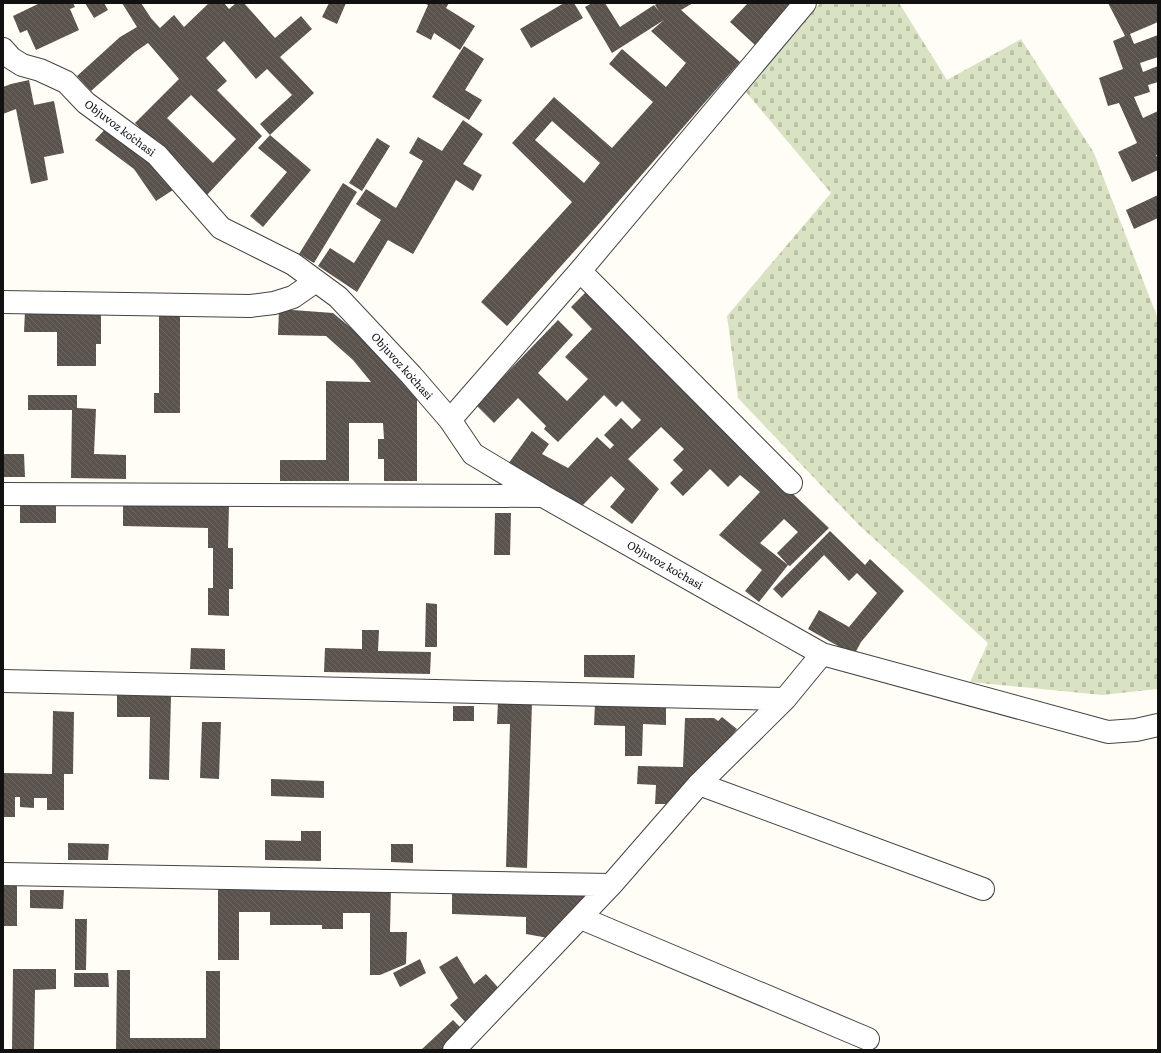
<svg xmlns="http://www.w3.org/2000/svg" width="1161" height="1053" font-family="Literata,serif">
<defs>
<pattern id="cemetery-stones" width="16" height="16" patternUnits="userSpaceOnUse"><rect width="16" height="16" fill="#d9e3c4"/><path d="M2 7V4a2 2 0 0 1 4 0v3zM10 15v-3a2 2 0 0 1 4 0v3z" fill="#b9c2a7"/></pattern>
<pattern id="building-back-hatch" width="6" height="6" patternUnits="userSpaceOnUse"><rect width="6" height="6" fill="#5a524d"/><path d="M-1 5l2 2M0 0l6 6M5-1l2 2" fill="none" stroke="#6d6662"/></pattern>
</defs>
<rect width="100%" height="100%" fill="#fffdf5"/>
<path fill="url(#cemetery-stones)" d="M820,3H899L947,80L1021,39L1094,153L1158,319V689L1102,695L970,682L988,643L859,525L738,398L727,316L831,193L746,92Z"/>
<path fill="url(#building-back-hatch)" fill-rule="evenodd" d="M40,3H73L75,7L70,9L79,30L36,50L27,30L20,33L13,16Z
M85,3H104L108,10L94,18Z
M122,3H141L151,18L160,28L174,15L184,27L209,3H224L229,9L236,3H244L275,38L301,16L312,29L280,57L314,93L270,135L260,124L292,95L267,69L256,79L224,41L206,58L227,81L217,90L262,136L207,195L135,123L179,79L148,43L135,52L91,91L77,76L120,37L137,27ZM191,95L236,139L213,163L167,118Z
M329,3H346L337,24L322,17Z
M424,3H449L446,8L475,26L460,50L434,33L431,40L416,32L428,5Z
M564,3H574L583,18L531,48L520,29Z
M592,3H605L620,27L654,5L659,11L655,5L657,3H693L681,10L740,62L598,225L507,326L481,302L572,202L512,143L554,97L612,148L653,102L609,64L622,49L666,87L686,63L651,31L664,20L612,53L585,7ZM552,121L600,163L584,183L535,140Z
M748,3H794V4L755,45L730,22Z
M1108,3H1158V22L1130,34L1134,44L1158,35V57L1140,63L1143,72L1158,66V82L1148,85L1150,92L1134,97L1143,118L1158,111V155H1156L1158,159V170L1132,182L1118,152L1137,143L1119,103L1108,106L1099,78L1123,69L1113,41L1125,36Z
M464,46L484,59L465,90L482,100L469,120L432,97Z
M29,80L34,105L54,101L64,153L44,157L48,180L31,184L16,109L3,114V87L11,84Z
M463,120L483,134L463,164L482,175L473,191L456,180L413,254L388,240L357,292L318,266L330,248L354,263L381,220L356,204L366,189L396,208L423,161L409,153L418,137L442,151Z
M109,125L176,188L156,201L134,169L95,140Z
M270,135L311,170L263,227L250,216L287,172L258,148Z
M377,138L390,146L362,191L349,183Z
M343,183L357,192L314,263L299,254Z
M1158,195V218L1134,229L1126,210Z
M587,291L756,459L829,528L790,566L788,565L759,602L745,591L762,570L719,535L760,492L740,475L728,487L710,469L683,496L670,483L683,470L673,460L684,449L661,427L628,459L659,489L632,524L610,507L625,489L611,476L582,506L508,464L532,431L549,444L542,454L568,468L597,437L610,449L614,445L604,435L621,418L632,429L641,420L622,401L616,407L604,395L558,442L544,429L546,426L518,398L494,423L476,405L558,320L573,335L538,373L567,401L588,379L565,357L592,329L571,307ZM784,519L798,532L777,553L788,565L760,543Z
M279,309L333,313L369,343L417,396V481H384V459H378V439H384L383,423H349V481H280V460H326V381L371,382L353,360L326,336L278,335Z
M25,311H101V344H96V366H57V332H24Z
M159,312H180V413H154V393H159Z
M28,395H77V408L96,409L94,454L126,455V479L71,478L72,410H28Z
M3,454H24L25,477H3Z
M20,501H56V523H20Z
M123,502L229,504L228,548H233V589H229V616L208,615V588H213V548H208V528L123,526Z
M495,513H511L510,555H494Z
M830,531L865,565L870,559L904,591L861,642L854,655L808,629L819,610L849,627L877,593L857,573L849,581L824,555L782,598L773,589Z
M426,603L437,604V647H425Z
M362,630H379L378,651L431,652L430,674L324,672L325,648L362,649Z
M191,648L225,649V670L190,669Z
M584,655H635L634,678L584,677Z
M117,695L171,696L169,780L149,779L150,717H117Z
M498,701L532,702L527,868L506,867L510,724H497Z
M595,703L666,705V725L643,724L642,756H625V726L594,725Z
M453,706H474V721H453Z
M53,711L74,712L73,774H64V810H47V798H34V808L20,807V797H15V817H3V773L52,774Z
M722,717L737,729L687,790L680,804H655L656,785L637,784L638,766L683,767L685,718H714L718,721Z
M202,722H221L219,779L200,778Z
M271,779L324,781V798L271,796Z
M301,831H321V861L265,860V840L301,841Z
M68,843L109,844L108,860H68Z
M391,844H413V863L391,862Z
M3,885H17V926H3Z
M218,888H391L390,932H407L406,964L380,975H370V913H343V929H322V925H270V912H239V960H218Z
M30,890H64L63,909L30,908Z
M452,891L597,893L554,939L526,934V917L452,914Z
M75,919H87L86,970H75Z
M457,956L474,984L486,974L503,993L468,1025L450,1005L458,998L439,967Z
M420,959L426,973L400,987L393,973Z
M13,969H56V989L35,990L34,1050H12Z
M117,970H130V1038H206V971H220V1050H116Z
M74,973H108L109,987H74Z
M453,1020L468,1035L453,1050H421Z"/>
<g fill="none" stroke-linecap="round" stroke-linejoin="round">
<defs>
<path id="street" d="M3,49L11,58L22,65L40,70L66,82L86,103L157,155L221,228L293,264L338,297L412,376L450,420L473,454L543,496L822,654L1108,732L1136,730L1158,725
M580,271L791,483
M3,302L250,306L274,303L293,297L316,281
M450,420L580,271L805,3
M3,494L542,496
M3,681L785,699
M699,784L983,889
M3,874L611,885
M581,918L868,1039
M454,1050L611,885L699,784L785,699L822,654"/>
</defs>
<use href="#street" stroke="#444" stroke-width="24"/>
<use href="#street" stroke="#fff" stroke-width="22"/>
</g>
<g text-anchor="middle" stroke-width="4" stroke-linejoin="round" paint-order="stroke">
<g font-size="11" fill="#111" stroke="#fff">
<text transform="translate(120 128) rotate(37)" y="4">Objuvoz koʻchasi</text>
<text transform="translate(402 366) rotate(48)" y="4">Objuvoz koʻchasi</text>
<text transform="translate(665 565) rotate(30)" y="4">Objuvoz koʻchasi</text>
</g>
</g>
<rect width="1161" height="1053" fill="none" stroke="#111111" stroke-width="8"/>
</svg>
